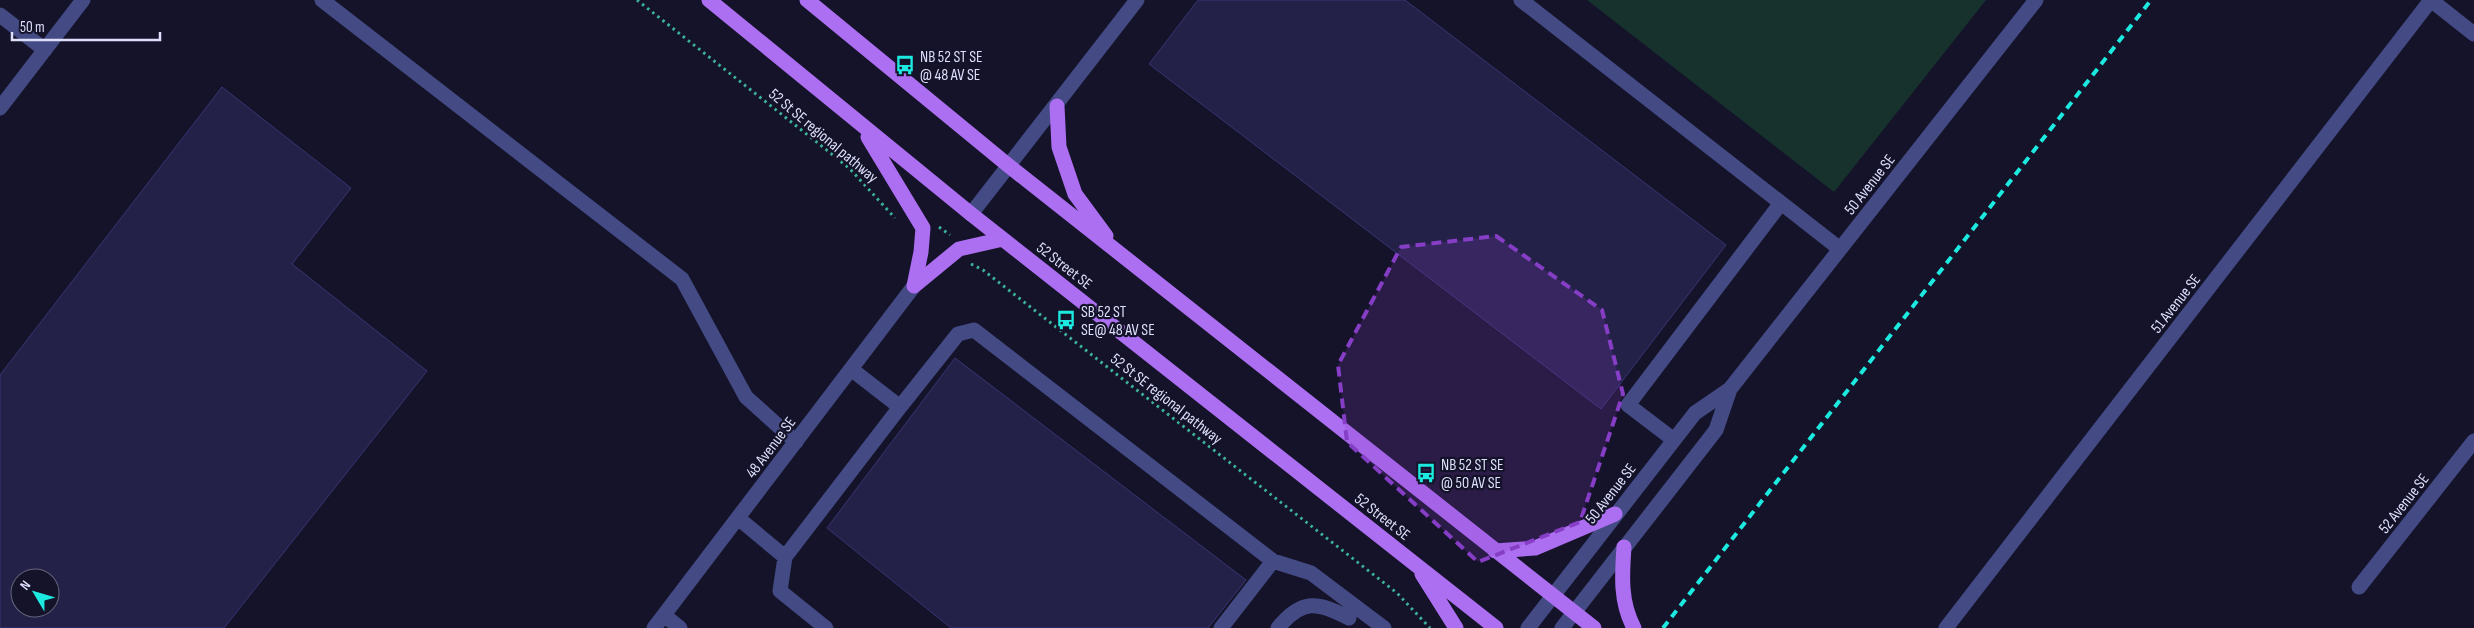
<svg xmlns="http://www.w3.org/2000/svg" width="2474" height="628" font-family="'Sofia Sans Condensed',sans-serif">
<rect width="100%" height="100%" fill="#141329"/>
<path fill="#17322d" d="M1587,0H1986L1834,192Z"/>
<path fill="#232148" stroke="#383572" fill-rule="evenodd" d="M1198,0H1405L1726,245L1601,409L1149,64Z
M222,87L351,188L292,264L427,371L224,628H0V375ZM20,578H50V608H20Z
M955,358L1246,580L1208,628H951L827,528Z"/>
<g fill="none" stroke-linecap="round" stroke-linejoin="round">
<path stroke="#3cb299" stroke-width="3" stroke-dasharray="2.5 4" stroke-linecap="butt" d="M637,0L833,155L850,169L895,218
M939,227L950,235
M971,264L983,270L1397,593L1430,628"/>
<path stroke="#434a84" stroke-width="15" d="M322,0L682,279L746,397L796,442
M1521,0L1840,249
M0,15L45,50
M0,108L83,0
M971,214L1137,0
M900,407L958,334L974,330L1273,561L1221,628
M1674,440L1628,405L1781,203
M738,518L785,557L900,407L851,369
M785,557L780,591L826,628
M1273,561L1311,573L1384,628
M2359,587L2474,441
M664,615L680,628
M654,628L914,286
M1278,628C1302,598 1318,602 1349,618
M1528,628L1695,413L1730,389L2036,0
M1562,628L1716,430L1730,389
M1946,628L2431,0L2474,34"/>
<path stroke="#ad6ff2" stroke-width="15" d="M709,0L971,214L1496,628
M807,0L1009,166L1594,628
M1057,106L1059,147L1075,194L1106,236
M868,137L923,228L921,252L914,286
M914,286L959,249L1003,239
M1624,547C1622,575 1620,602 1634,628
M1495,551L1535,548L1615,514
M1422,574L1456,628"/>
<path stroke="#1ceae0" stroke-width="4" stroke-dasharray="8 6" stroke-linecap="butt" d="M1663,628L2151,0"/>
</g>
<path fill="#853ec5" fill-opacity="0.2" stroke="#853ec5" stroke-width="4" stroke-dasharray="10 6" stroke-linejoin="round" d="M1496,236L1602,310L1623,394L1580,522L1478,562L1347,442L1338,365L1401,247Z"/>
<defs>
<symbol id="bus-bare" viewBox="-9 -9 18 18"><path d="M-5-6H5V4H4V6H2V4H-2V6H-4V4H-5ZM-3.5-4V0h7V-4ZM-3.5 1.2v1.5H-2V1.2ZM2 1.2v1.5H3.5V1.2Z" fill="#1ceae0" stroke="#141329" stroke-width="2.5" paint-order="stroke"/></symbol>
</defs>
<g fill-rule="evenodd">
<use href="#bus-bare" x="891" y="51" width="28" height="28"/>
<use href="#bus-bare" x="1052" y="306" width="28" height="28"/>
<use href="#bus-bare" x="1412" y="459" width="28" height="28"/>
</g>
<g text-anchor="middle" stroke-width="4.5" stroke-linejoin="round" paint-order="stroke">
<g font-size="16" fill="#dedffc" stroke="#141329" text-anchor="start">
<text x="920" y="62">NB 52 ST SE<tspan x="920" dy="18">@ 48 AV SE</tspan></text>
<text x="1081" y="317">SB 52 ST<tspan x="1081" dy="18">SE@ 48 AV SE</tspan></text>
<text x="1441" y="470">NB 52 ST SE<tspan x="1441" dy="18">@ 50 AV SE</tspan></text>
</g>
<g font-size="16" fill="#dedffc" stroke="#141329">
<text transform="translate(824 135) rotate(40)" y="6">52 St SE regional pathway</text>
<text transform="translate(1869 184) rotate(-52)" y="6">50 Avenue SE</text>
<text transform="translate(1065 265) rotate(38)" y="6">52 Street SE</text>
<text transform="translate(2175 303) rotate(-52)" y="6">51 Avenue SE</text>
<text transform="translate(1167 398) rotate(38)" y="6">52 St SE regional pathway</text>
<text transform="translate(770 447) rotate(-53)" y="6">48 Avenue SE</text>
<text transform="translate(1610 493) rotate(-52)" y="6">50 Avenue SE</text>
<text transform="translate(2403 503) rotate(-52)" y="6">52 Avenue SE</text>
<text transform="translate(1383 516) rotate(38)" y="6">52 Street SE</text>
</g>
</g>
<g transform="translate(35 593) rotate(308)"><circle r="24" fill="#141329" stroke="#65657d"/>
<path d="M0-4L9 19L0 12L-9 19Z" fill="#1ceae0"/>
<text y="-8" font-size="14" font-weight="bold" text-anchor="middle" fill="#dedffc">N</text>
</g>
<path d="M12 32v8h148v-8" fill="none" stroke="#dedffc" stroke-width="2.5"/>
<text x="20" y="32" font-size="15" fill="#dedffc" stroke="#141329" stroke-width="4" paint-order="stroke">50 m</text>
</svg>
